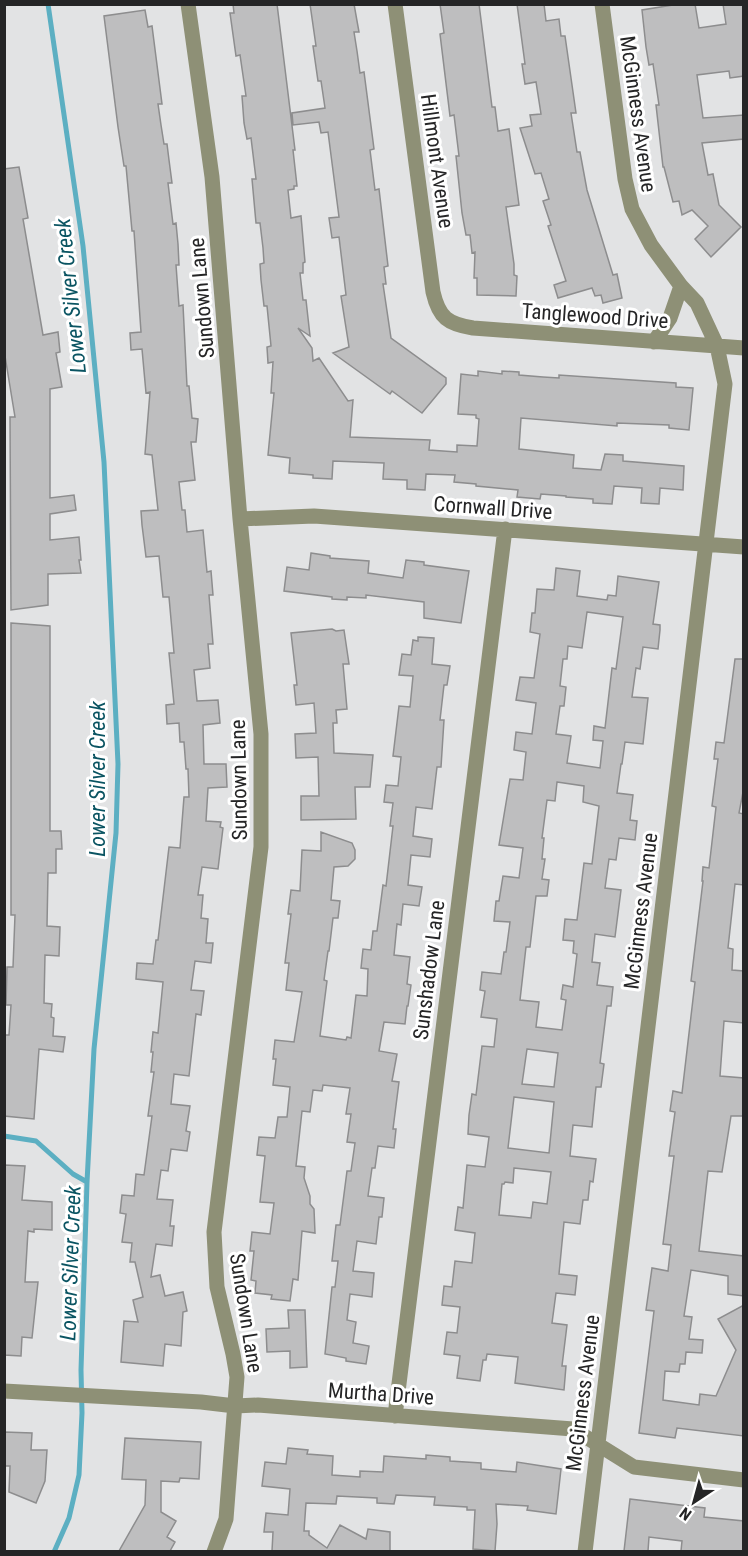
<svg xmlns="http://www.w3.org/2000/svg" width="748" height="1556" font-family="'Roboto Condensed',sans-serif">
<rect width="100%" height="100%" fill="#e2e3e4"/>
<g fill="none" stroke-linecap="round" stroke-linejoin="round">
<path stroke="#5cafc2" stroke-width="5" d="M48,4L83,246L104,462L118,764L116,833L94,1049L87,1182L81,1370L82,1413L79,1475L69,1518L54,1552
M4,1136L36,1141L73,1174L87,1182"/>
</g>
<path fill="#bebebf" stroke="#8d8d8e" stroke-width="1.5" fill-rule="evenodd" d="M233,4H277L295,150H293L297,186H294V189L288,190L291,218L301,216L305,262L303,263V273H300L303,300H306L310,336L298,328L312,348L313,361L319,358L348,401L353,400L350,437L430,440L429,450L457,452V445L477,446L479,419L476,418V415L458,414L461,374L478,376V371L502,374V371L519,372V375L543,377L559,378V375L676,383V387L693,388L689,430L669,428V425L617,423V426L521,418L519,449L574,455L573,468L601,470L605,454L623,455V461L684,466L683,490L660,488L659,504L641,503L642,488L614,486L612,504L593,503V499L566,497V496L541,494L540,499L517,497L518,490L476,486V484L454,482L455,475L426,474L425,490L407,489V480L383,479L384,463L333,461L332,479L313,478V475L289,473L290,458L268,455L274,393H271L273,362L268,363L267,347L271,346L267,306H264L261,280L260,264L264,263L263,248L260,223H256L252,179H256L251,138L247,139L244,123L242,96H246L240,55L236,56L230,13H234Z
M310,4H354L359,32H354L357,51L360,73L364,72L374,149L370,150L375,190L379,189L388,266L384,267L386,284H383L391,338L446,378V384L422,413L392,391L390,394L333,353L349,347L341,296L346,295L339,237L332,238L329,218L339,217L328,132L321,133L319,122L293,125L292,113L325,108L321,81H318L313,46H316Z
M440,4H479L492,107H495L498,131L509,129L519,205L506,207L514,264V275L517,276L516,296L477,295V278H474L475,252L472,253L470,235H466L462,213L456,156H459L454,115L450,116L440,34L444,33Z
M517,4H544L546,21L559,19L561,36H565L576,113H571L577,152H580L587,190L613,275L617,274L622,298L603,303L601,295L595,296L592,288L558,298L554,285L566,281L548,226L551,225L543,201L549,199L541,173L535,174L520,128L532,126L530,115L541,114L536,82L525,84L522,64H525Z
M679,4H695L699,28L726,24L723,4H744V76L730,78L729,71L697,75L703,118L744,115V139L702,143L708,175L713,174L719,205L741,227L711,257L695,239L708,226L692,210L682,215L679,201L673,202L664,167H663L656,105H659L653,64L649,65L646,47L642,10Z
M145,10L148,27L152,26L162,104H158L161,125L164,144H167L169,160L172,183H168L173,224L176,223L178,244L179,265H176L179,306L183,305L187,386H189L192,418L198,419L196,442H191L195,480L179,482L182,510H185L187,532L203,530L207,572L211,571L213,595H209L213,644H208L210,668L194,670L197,701L218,700L220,723L203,725L204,764H226L227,787L208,788L206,821L221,822L220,827L223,828L218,869L202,867L198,895H203L201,918L208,919L206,943H213L211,963L195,961L191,990L204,991L201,1015L196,1014L189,1076L174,1074L171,1104L190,1106L186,1131L190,1132L187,1151L171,1149L168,1171L161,1170L157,1199L173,1200L170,1226H174L172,1246L156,1244L151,1277L160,1275L165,1296L183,1292L187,1311L183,1312L181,1346L165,1344L163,1366L121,1362L124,1321L138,1322L133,1300L143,1297L135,1262H130L132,1243L122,1242L126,1214L120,1213L122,1195L134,1196L136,1174L144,1175L152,1116H148L154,1072H151L153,1052H151L153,1032L158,1033L163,982L136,979L137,963L153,964L156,940H158L169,847L180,848L184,797H189L188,769H186L184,742H180L179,723L167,724L166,705L174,704L169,653H174L169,597H163L159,556L146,557L142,525L141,511L158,510L152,455L145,454L150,392L146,393L142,349L131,350L130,333L141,332L134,231H132L126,166H124L118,127L104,16Z
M19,167L28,218L23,219L43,335L58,332L60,352L56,353L62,387L50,389V498L74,495L76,510L50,514V540L79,537L81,560H79L81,573L48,574V605L11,610L10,417H15L4,350V169Z
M311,553L330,556V558L369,561L368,573L403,578L406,560L424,562V565L469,571L461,623L424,618V602L366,595V598L347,597V600L332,599V597L284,591L287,567L309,570Z
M556,568L580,571L577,596L607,600L608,595L616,596L618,576L659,582L653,624L660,625V630L658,649L643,647L640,669L636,668L632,697L648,698L643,744L625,742L622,764H621L617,793L633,795L630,820L637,821L635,840L619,838L616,860L609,859L605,888L621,890L615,937L595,934L592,962L600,963L597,985L613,987L611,1006H607L600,1063L604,1064L601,1087H596L592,1127L573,1125L570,1156L596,1159L593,1182L590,1181L588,1200H583L580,1224L564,1222L559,1274L577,1276L575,1295L556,1293L552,1323L567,1325L562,1366H566L564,1390L515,1383L518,1357L487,1354L486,1360H483L480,1381L457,1378L460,1356L444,1354L447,1332L457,1333L460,1307L442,1305L444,1286L452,1287L455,1261L472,1263L475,1233L455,1230L458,1207L463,1208L467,1165L485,1167L489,1137L468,1134L469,1115L472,1094L476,1095L482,1046L494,1047L497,1019L481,1017L485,991L480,990L482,972L501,974L504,952H506L510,922L494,921L496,901H499L503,876L519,878L523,848L499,845L510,779L523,780L526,752L514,750L516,732L532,734L536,703L516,700L520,677L534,678L540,634L530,632L532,613H535L537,589L554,590ZM587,612L623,617L616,669L612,668L605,728L594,726L593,740L603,741L600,768L567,763L571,736L556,734L560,706H564L566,687L560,686L563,659H567L568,646L582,648ZM557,782L584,786L583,802L599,806L592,864L584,863L577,920L565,919L563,940L574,941L573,953L577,954L573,987L563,985L561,999L566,1000L562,1030L536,1027L539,1002L520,1000L526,947H530L536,896H547L549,880L542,879L545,859H542L544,838H542L547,800L555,801ZM527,1049L558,1053L554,1087L522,1084ZM514,1097L554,1102L549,1153L508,1148ZM514,1168L551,1172L547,1204L533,1202L531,1218L499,1215L502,1184H504L505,1182L513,1183Z
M11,623L50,626V831H61L62,849H56V873H48L47,926L60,927L59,956L45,955L44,1003L52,1004L51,1017L54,1018L53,1036L65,1037L63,1052L39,1049L34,1119L4,1116V1035H9L11,1005H6L7,967H13L15,915H11Z
M332,629L336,631L344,630L349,664H343L347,709L336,710L337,723H333L334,753L373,755L370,787H355L356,819L301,820V796H319L318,757L296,758L295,734L316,733L314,703L296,705L294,685H297L291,633Z
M418,637L434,638L432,664L450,666L447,685H444L440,720H444L441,767H437L432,809L416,807L413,836L432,839L430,857L411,855L408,885L422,887L419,906L403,904L401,925L397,924L394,955L410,957L407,984L411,985L408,1006H407L405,1024L384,1022L379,1051L397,1054L392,1081L399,1082L393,1129H396L394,1148L378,1146L375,1168H372L368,1196L384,1198L382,1217H379L376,1244L357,1241L353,1271L374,1273L372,1297L350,1294L347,1320L356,1322L353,1343L369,1346L366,1364L346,1361V1358L325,1354L332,1287H335L338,1261H332L336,1225H340L347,1171H351L355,1143L347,1142L351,1114H346L350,1088L323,1085L322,1091L313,1090L310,1112L302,1111L296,1166L305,1167L304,1178L310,1196V1204L314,1209L315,1233L302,1231L298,1280L293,1279L290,1301L271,1299L272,1295L255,1293L256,1281L251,1280L254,1251H250L252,1232L270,1234L274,1203L260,1202L265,1156L257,1155L259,1137L275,1138L278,1117H287L290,1087L273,1085L276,1059H273L275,1040L294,1042L302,992L286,990L289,963H285L291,914H288L291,890L300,891L302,850L321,851V832L352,843L355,850V859L348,866L334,867L331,900L340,901L338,918H333L329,951H328L324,980L327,981L320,1036L346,1040L347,1037L351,1038L356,995L367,996L368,969L361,968L363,949L371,950L373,931H377L383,885L386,886L393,826H390L393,803L384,802L386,785L398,786L401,757L393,756L399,706L410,707L413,676L399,675L402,654L411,655L413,640L418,641Z
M735,659H744V787L739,813L744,814V885L735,884L728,948L733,949L732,970L744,971V1023L724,1021L720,1076L744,1078V1116H731L722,1172L708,1171L699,1251L744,1256V1296L728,1294V1276L691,1270L684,1316L692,1317L689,1339L703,1340L702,1353L686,1352L685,1364H680L679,1372L665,1371L663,1400L699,1405L700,1394L716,1396L736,1350L718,1319L744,1305V1436L677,1428L675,1438L639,1433L654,1311L646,1310L652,1268L668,1271L671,1245L663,1244L674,1156H669L675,1112L670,1111L673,1091L682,1093L695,982L691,981L703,881H702L703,867L709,868L716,807L712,806L718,759H714L716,742L724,743Z
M4,1165L25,1166L22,1200L52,1202V1230L34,1229V1232L28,1231L25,1282H38L32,1338L22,1337L21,1356L4,1355Z
M288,1310H305L307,1367L290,1368V1351L267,1352L266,1329L289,1328Z
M4,1432L32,1433L31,1450H47L45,1481L36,1503L9,1492L10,1466H4Z
M125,1438L201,1442L199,1479L180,1478L179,1482L161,1481V1512L176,1521L167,1537L175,1542L170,1551H119L145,1505L146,1480L122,1479Z
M288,1448L308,1450L307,1454L333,1456L332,1475L360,1477V1471L383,1472L384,1456L426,1459V1455L450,1457V1461L481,1463V1469L516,1472L517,1462L561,1469L556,1514L527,1510L528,1506L496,1504L497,1524L495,1551L473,1549L475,1510H467V1507L434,1505L435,1497L396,1495L394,1504L377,1503V1498L337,1496L336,1504L306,1503L304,1531H309V1535L327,1548L340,1525L366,1539L368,1529L390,1532V1551H272L273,1532H264L266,1513L288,1515L290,1489L262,1486L265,1462L286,1464Z
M630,1499L705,1508L704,1517L744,1521V1551H681L682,1541L649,1537L648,1551H624Z"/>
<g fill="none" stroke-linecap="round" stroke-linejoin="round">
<path stroke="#8e9076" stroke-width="15" d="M188,4L212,177L240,519L261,734V847L214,1232L217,1287L233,1354L237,1377L226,1519L214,1552
M395,4L433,292C439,318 448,324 473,328L744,348
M654,342L670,318L681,286
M240,519L314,516L744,547
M4,1391L201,1402L235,1406L258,1405L573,1429L634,1467L744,1480
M395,1416L505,529
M585,1552L725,384L717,346L697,303L681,286L651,245L632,209L625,179L602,4"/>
</g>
<g text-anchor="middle" stroke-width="6" stroke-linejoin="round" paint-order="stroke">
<g font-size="21" fill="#252526" stroke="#fff">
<text transform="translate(638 114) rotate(82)" y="7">McGinness Avenue</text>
<text transform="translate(437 161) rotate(82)" y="7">Hillmont Avenue</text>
<text transform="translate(202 298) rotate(-95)" y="7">Sundown Lane</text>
<text transform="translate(595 316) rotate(4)" y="7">Tanglewood Drive</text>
<text transform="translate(493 508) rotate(4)" y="7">Cornwall Drive</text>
<text transform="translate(239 780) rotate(-91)" y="7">Sundown Lane</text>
<text transform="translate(641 911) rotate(-83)" y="7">McGinness Avenue</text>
<text transform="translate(429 970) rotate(-83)" y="7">Sunshadow Lane</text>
<text transform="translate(246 1313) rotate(81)" y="7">Sundown Lane</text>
<text transform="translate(583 1393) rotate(-83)" y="7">McGinness Avenue</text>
<text transform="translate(381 1394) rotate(4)" y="7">Murtha Drive</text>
</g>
<g font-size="22" font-style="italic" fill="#0a5462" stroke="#fff">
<text transform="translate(70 296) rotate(-96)" y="8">Lower Silver Creek</text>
<text transform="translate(97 779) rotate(-90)" y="8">Lower Silver Creek</text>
<text transform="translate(70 1263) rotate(-88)" y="8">Lower Silver Creek</text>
</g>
</g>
<rect width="748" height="1556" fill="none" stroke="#252526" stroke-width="12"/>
<g transform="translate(694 1502) rotate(216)" stroke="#ffffff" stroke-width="4.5" paint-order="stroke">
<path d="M0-4.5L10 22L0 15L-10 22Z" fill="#252526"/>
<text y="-9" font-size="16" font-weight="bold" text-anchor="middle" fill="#252526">N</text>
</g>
</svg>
